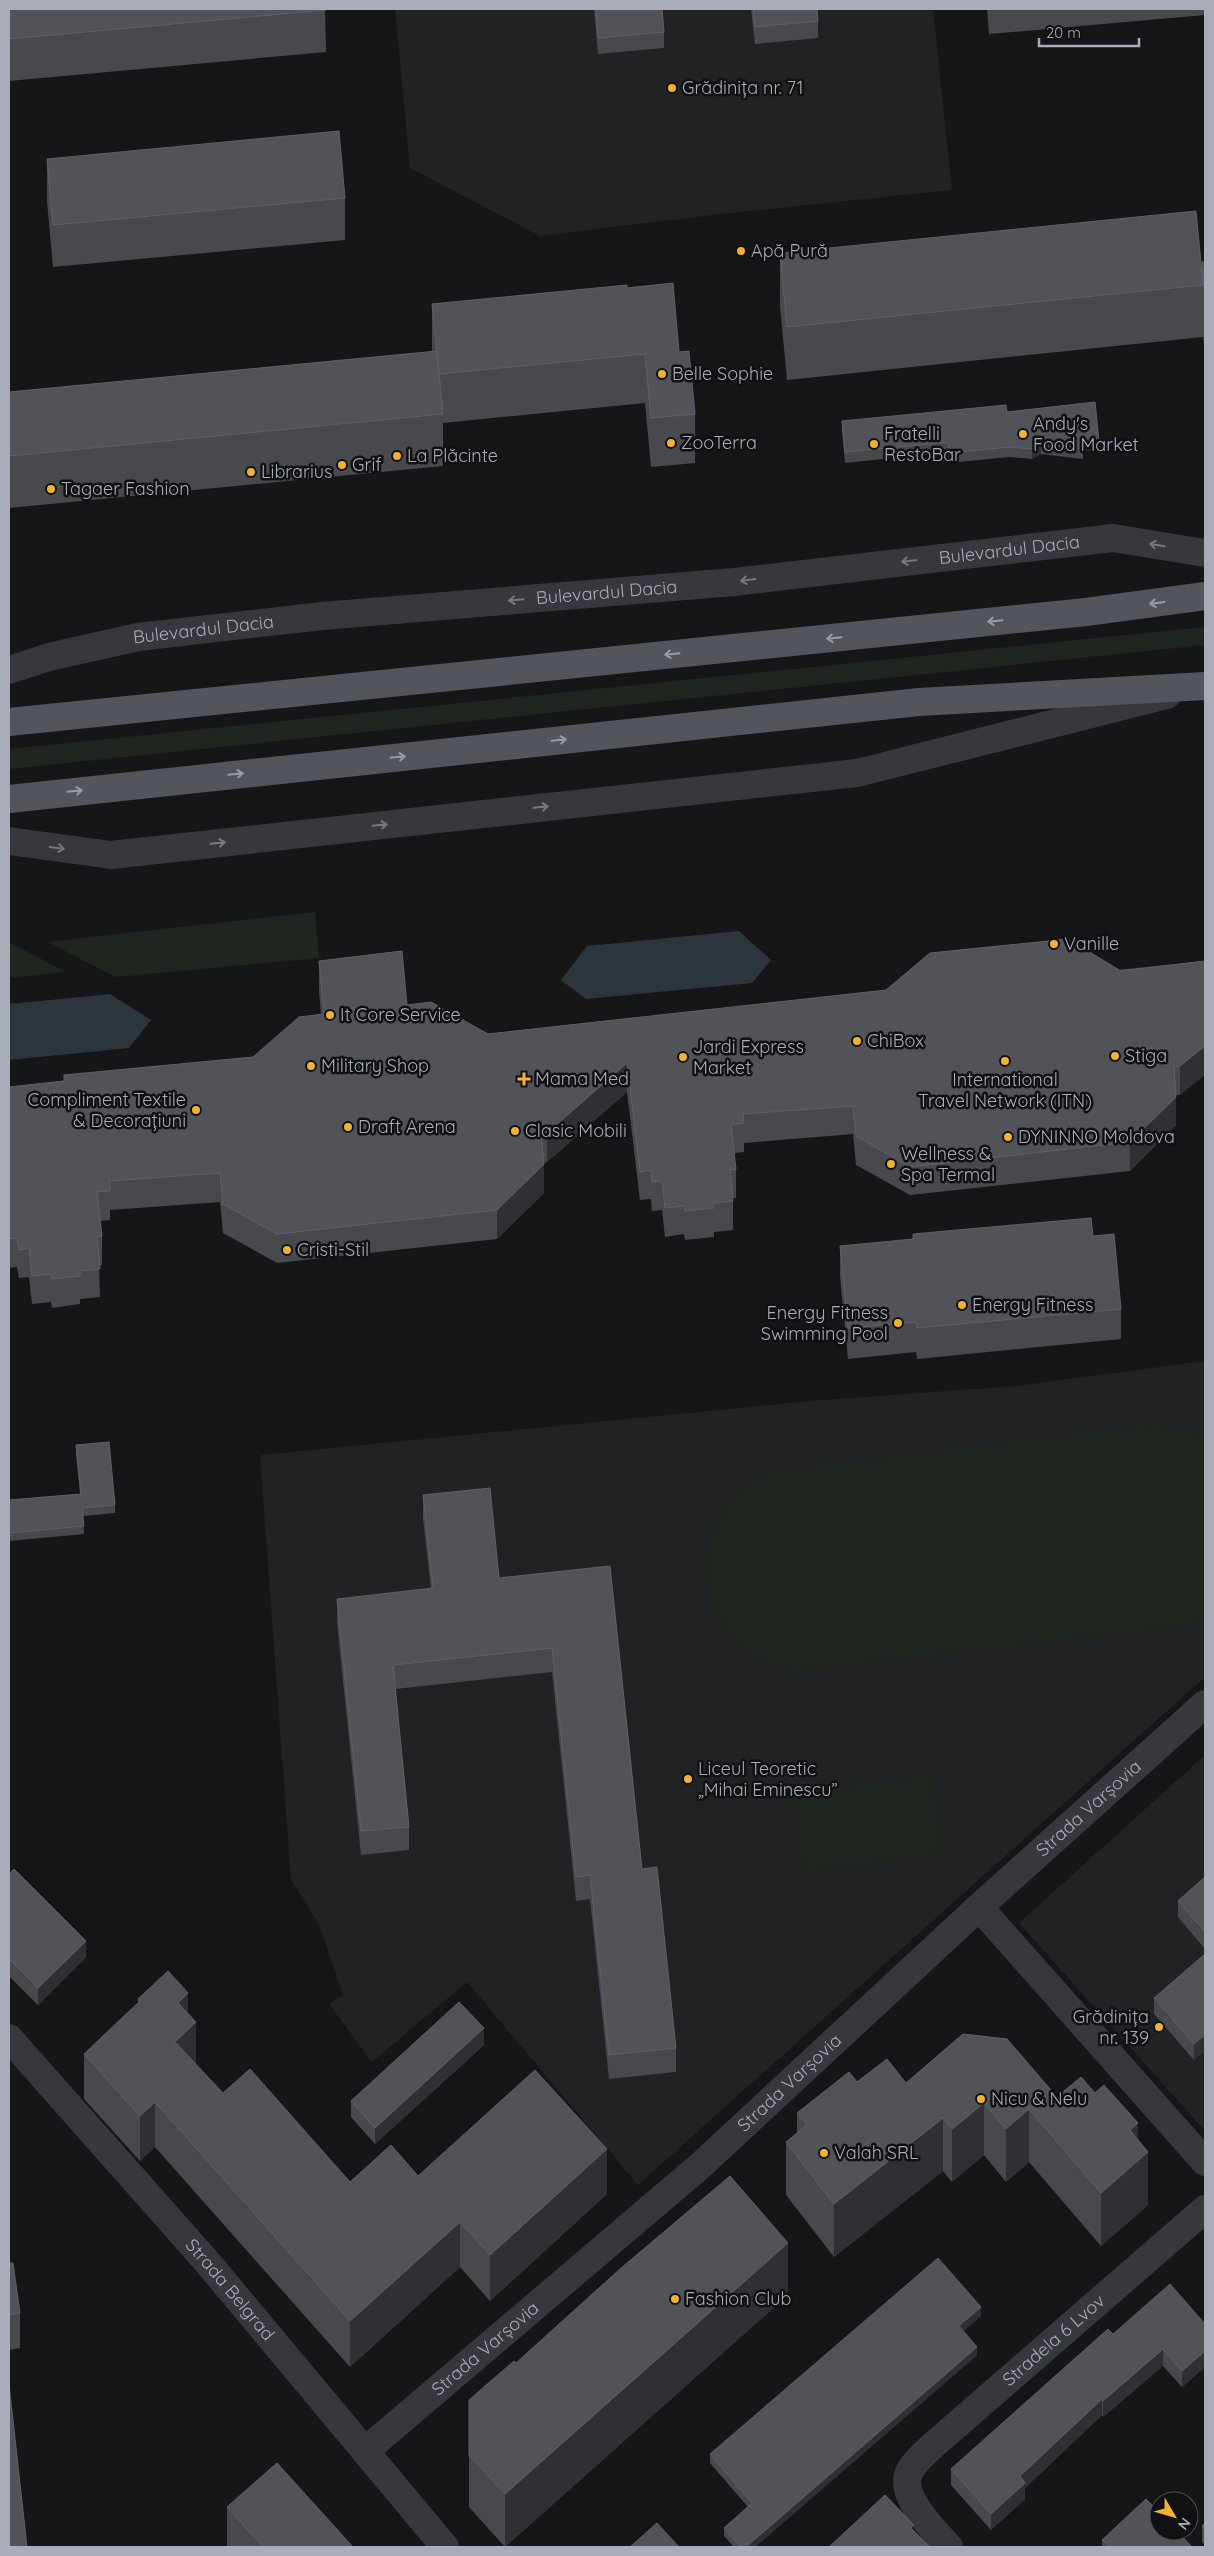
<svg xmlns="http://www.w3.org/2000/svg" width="1214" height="2556" font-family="Quicksand,sans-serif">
<rect width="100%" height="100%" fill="#161618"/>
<path fill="#222225" d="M395,9H933L952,190L721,214L540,236L410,168Z
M1205,1361V1677L638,2185L467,1982L372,2062L329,2004L343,1995L319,1924L291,1880L260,1455L810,1401L1016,1386Z
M1205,1755V2131L1019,1923Z"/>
<path fill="#1e261f" d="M1205,627V645L9,769V749Z
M315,912L319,958L116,977L47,942Z
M9,943H11L66,972L9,978Z
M1144,1425C1166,1425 1187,1428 1205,1440V1615L1187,1624L1166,1629L793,1671C688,1644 673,1518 772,1471Z
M931,1774L943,1852L803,1874L791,1795Z"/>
<path fill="#2c353c" d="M739,931L771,960L752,983L586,999L561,980L587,946Z
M110,994L151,1020L129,1048L9,1060V1004Z"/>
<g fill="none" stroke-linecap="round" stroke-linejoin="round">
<g stroke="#37383d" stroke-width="28">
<path id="s1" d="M9,670L49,657L138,637L322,616L734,582L1113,538L1205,553"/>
<path d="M9,841L111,855L857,773L1167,695"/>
<path d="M979,1907L1205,2162"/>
<path id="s2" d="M9,2038L208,2263L445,2547"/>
<path id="s3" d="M365,2451L700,2166L979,1907L1205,1704"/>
<path id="s4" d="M949,2547C935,2531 901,2499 908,2475C911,2465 923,2455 930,2448L1205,2209"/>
</g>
<path stroke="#53555c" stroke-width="28" d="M9,722L1086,612L1205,596
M9,799L919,702L1205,686"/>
</g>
<path fill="#47494d" d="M9,9H325L326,52L9,81Z
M594,9H662L664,32V48L598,54Z
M751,9H817L818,21V38L755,44Z
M987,9H1205V15L989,34Z
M47,159L345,198V240L53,267L47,201Z
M780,253L1202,267L1205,262V354L1203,336V337L787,380L780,306Z
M627,288L679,352L695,414V463L651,467L645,403L443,423V466L9,508V392L432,352V304Z
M1007,412L1099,441V451L1083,450V459L1041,454L1032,459L1009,457L949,463L948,453H940L845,463L842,431V421Z
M319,961L407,1005L488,1034L1205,961L1180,1095H1176V1125L1130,1171L910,1195L856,1165L853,1134L744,1143V1152L734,1153L736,1169V1198H733V1230L714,1232V1237L685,1240L684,1234L665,1237L662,1210L652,1211L651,1199L640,1200L627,1092L547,1162L544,1163V1193L497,1239L277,1263L223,1233L220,1202L110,1210V1220L100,1221L102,1236V1265L99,1266L100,1297L80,1299V1304L52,1308L51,1302L32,1304L29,1277L19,1278L17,1267L9,1268V1087L64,1081L253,1057L321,1015L319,990Z
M1093,1236L1121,1309V1339L917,1359L916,1352L848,1359L840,1276V1246Z
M76,1445L115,1505V1513L83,1516L84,1534L9,1541V1500L80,1494L76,1454Z
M423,1495L499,1578L610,1566L642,1869L676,2048V2072L609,2079L590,1899L576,1901L552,1672L395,1689L409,1827V1850L361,1855L337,1623V1599L431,1589L423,1519Z
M9,1874L86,1957L38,2005L9,1976Z
M1205,1877V1949L1178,1917V1901Z
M1205,1954L1194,2060L1154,2014V1998Z
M138,1999L188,2014L196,2065L223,2093L350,2182L418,2176L607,2194L490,2301L460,2267L350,2367L155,2147L140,2161L84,2099V2054L138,2003Z
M484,2045L375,2144L351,2117V2101Z
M857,2082L906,2083L1057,2097L1138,2140L1148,2205L1101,2246L1029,2162L1006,2182L984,2155L952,2182L943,2171L834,2257L786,2195V2142L797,2133V2113Z
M9,2263L20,2313V2348L9,2350Z
M788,2295L505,2547L469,2507V2400L516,2363Z
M981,2316L963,2331L977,2355L755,2547H734L724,2536V2528L748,2507L710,2463V2454Z
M1205,2324V2367L1182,2387L1163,2366L1103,2417L1102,2415L1025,2488V2499L991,2530L951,2485V2469Z
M227,2507L353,2547H227Z
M1205,2523V2545L1202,2542V2526Z
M1102,2540L1192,2547H1102Z"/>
<path fill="#2f3033" d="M1041,444V454L1032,459V449Z
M1205,1046V1075L1180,1095V1066Z
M627,1063V1092L547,1162V1133Z
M1176,1097V1125L1130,1171V1142Z
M544,1164V1193L497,1239V1210Z
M86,1941V1957L38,2005V1988Z
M188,1993V2029L196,2022V2067L175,2042L178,2003Z
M484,2028V2045L375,2144V2128Z
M1205,2035V2051L1194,2060V2044Z
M155,2102V2147L140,2161V2116Z
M984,2103V2155L952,2182V2129Z
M1029,2109V2162L1006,2182V2129Z
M943,2118V2171L834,2257V2204Z
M1138,2123V2161L1148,2152V2205L1101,2246V2193L1130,2130Z
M607,2149V2194L490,2301V2255Z
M460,2222V2267L350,2367V2321Z
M788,2243V2295L505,2547V2494Z
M981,2307V2316L959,2335V2326Z
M977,2347V2355L755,2547H746Z
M1163,2349V2366L1103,2417V2401Z
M1205,2351V2367L1182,2387V2371Z
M1102,2399V2415L1025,2488V2499L991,2530V2514L1020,2476Z"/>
<path fill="#525359" stroke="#5f6168" d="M9,9H325L326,10L9,39Z
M596,9H662L664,32L598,38Z
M753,9H817L818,21L755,27Z
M339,131L345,198L53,225L47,159Z
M1196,211L1203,285L787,327L780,253Z
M1202,262H1205V299Z
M673,283L679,352L689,351L695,414L651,418L645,354L439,374L432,304L627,285V288Z
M437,351L443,414L9,456V392Z
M1095,402L1099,441L1083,440V449L1041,444L1032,449L1009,447L949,453L948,443H940L845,452L842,421L1006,405L1007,412Z
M1068,939L1121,971L1205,961V1046L1180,1066L1174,1067L1176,1097L1130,1142L910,1167L856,1136L853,1106L743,1114L744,1123L731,1125L736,1169L730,1170L733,1201L713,1203L714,1208L685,1211L684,1206L665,1208L662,1181L652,1182L651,1170L640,1172L627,1063L547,1133L541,1134L544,1164L497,1210L277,1234L223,1204L220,1173L109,1181L110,1191L97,1192L102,1236L97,1237L100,1269L80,1271V1276L52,1279L51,1274L32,1276L29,1248L19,1250L17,1238L9,1239V1087L64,1081V1075L253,1057L299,1017L324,1014L319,961L402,951L407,1005L431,1002L488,1034L886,990L930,953Z
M1091,1218L1093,1236L1114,1234L1121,1309L917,1328L916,1322L848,1328L840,1246L913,1239V1234Z
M109,1442L115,1505L82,1508L84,1526L9,1533V1500L81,1494L76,1445Z
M490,1488L499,1578L610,1566L642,1869L657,1867L676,2048L609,2055L590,1875L576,1877L552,1648L393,1665L409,1827L361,1831L337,1599L433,1588L423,1495Z
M14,1869L86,1941L38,1988L9,1959V1874Z
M1205,1877V1932L1178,1901Z
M1205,1954V2035L1194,2044L1154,1998Z
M168,1971L188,1993L178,2003L196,2022L175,2042L223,2093L250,2069L350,2182L391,2145L418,2176L535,2070L607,2149L490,2255L460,2222L350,2321L155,2102L140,2116L84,2054L140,2001L138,1999Z
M459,2002L484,2028L375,2128L351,2101Z
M963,2034L1007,2039L1057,2097L1081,2077L1095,2093L1104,2085L1138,2123L1130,2130L1148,2152L1101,2193L1029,2109L1006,2129L984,2103L952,2129L943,2118L834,2204L786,2142L807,2125L797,2113L849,2072L857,2082L887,2059L906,2083Z
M730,2176L788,2243L505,2494L469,2455V2400L514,2361L516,2363L620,2269Z
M938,2258L981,2307L959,2326L977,2347L746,2547H741L724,2528L752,2503L710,2454Z
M9,2263H13L20,2313L9,2315Z
M1170,2284L1205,2324V2351L1182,2371L1163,2349L1103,2401L1102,2399L1020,2476L1025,2483L991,2514L951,2469L1108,2329L1113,2334Z
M9,2384L27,2547H9Z
M277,2463L353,2547H263L227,2507Z
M885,2495L914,2525L911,2528L930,2547H829Z
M1146,2499L1159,2512V2531H1177L1192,2547H1110L1102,2540Z
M657,2523L679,2547H630Z
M1205,2523V2529L1202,2526Z"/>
<defs><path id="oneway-shaft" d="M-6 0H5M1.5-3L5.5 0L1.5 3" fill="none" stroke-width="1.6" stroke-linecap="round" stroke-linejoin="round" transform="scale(1.25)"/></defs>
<g stroke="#757881">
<use href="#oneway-shaft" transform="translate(1157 545) rotate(-171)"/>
<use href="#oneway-shaft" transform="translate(909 561) rotate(173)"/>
<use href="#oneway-shaft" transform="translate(748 580) rotate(173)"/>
<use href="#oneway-shaft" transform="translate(516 600) rotate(175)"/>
<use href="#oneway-shaft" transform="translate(541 807) rotate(-6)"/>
<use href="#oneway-shaft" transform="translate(380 825) rotate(-6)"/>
<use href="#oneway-shaft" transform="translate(218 843) rotate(-6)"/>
<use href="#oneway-shaft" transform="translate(57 848) rotate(8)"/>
</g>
<g stroke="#979ba6">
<use href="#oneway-shaft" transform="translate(1157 603) rotate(173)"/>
<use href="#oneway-shaft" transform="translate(995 621) rotate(174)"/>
<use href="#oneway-shaft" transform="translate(834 638) rotate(174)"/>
<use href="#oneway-shaft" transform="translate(672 654) rotate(174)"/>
<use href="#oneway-shaft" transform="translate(559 740) rotate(-6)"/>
<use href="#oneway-shaft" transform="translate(398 757) rotate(-6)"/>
<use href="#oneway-shaft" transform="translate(236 774) rotate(-6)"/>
<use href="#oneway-shaft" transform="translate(75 791) rotate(-6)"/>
</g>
<g fill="#f2b134" stroke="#111113" stroke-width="2">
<circle cx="672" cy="88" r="5"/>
<circle cx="741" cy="251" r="5"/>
<circle cx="662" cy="374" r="5"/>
<circle cx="1023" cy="434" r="5"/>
<circle cx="671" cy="443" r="5"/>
<circle cx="874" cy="444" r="5"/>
<circle cx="397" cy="456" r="5"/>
<circle cx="342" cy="465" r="5"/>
<circle cx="251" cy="472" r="5"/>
<circle cx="51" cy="489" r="5"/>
<circle cx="1054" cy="944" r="5"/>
<circle cx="330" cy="1015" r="5"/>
<circle cx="857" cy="1041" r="5"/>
<circle cx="1115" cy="1056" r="5"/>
<circle cx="683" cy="1057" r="5"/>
<circle cx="1005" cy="1061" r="5"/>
<circle cx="311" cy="1066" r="5"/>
<path d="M521.5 1071.5h5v5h5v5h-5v5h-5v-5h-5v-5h5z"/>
<circle cx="196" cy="1110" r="5"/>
<circle cx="348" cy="1127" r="5"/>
<circle cx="515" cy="1131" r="5"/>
<circle cx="1008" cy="1137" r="5"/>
<circle cx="891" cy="1164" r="5"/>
<circle cx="287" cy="1250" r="5"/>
<circle cx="962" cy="1305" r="5"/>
<circle cx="898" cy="1323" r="5"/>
<circle cx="688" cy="1779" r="5"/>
<circle cx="1159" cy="2027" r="5"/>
<circle cx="981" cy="2099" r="5"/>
<circle cx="824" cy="2153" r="5"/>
<circle cx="675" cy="2299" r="5"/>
</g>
<g text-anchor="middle" stroke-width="5" stroke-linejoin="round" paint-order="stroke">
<g font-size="18" fill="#a8adb8" stroke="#111113" text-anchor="start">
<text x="682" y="94">Grădinița nr. 71</text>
<text x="751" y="257">Apă Pură</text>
<text x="672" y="380">Belle Sophie</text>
<text x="1033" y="430">Andy's<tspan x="1033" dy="21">Food Market</tspan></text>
<text x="884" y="440">Fratelli<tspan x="884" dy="21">RestoBar</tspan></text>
<text x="681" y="449">ZooTerra</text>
<text x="407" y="462">La Plăcinte</text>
<text x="352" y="471">Grif</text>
<text x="261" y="478">Librarius</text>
<text x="61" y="495">Tagaer Fashion</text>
<text x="1064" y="950">Vanille</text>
<text x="340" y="1021">It Core Service</text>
<text x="867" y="1047">ChiBox</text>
<text x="693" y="1053">Jardi Express<tspan x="693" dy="21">Market</tspan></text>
<text x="1125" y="1062">Stiga</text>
<text x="321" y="1072">Military Shop</text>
<text x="535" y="1085">Mama Med</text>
<text x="1005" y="1086" text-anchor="middle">International<tspan x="1005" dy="21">Travel Network (ITN)</tspan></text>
<text x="186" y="1106" text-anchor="end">Compliment Textile<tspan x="186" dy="21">&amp; Decorațiuni</tspan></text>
<text x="358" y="1133">Draft Arena</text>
<text x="525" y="1137">Clasic Mobili</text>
<text x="1018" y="1143">DYNINNO Moldova</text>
<text x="901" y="1160">Wellness &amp;<tspan x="901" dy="21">Spa Termal</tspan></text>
<text x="297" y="1256">Cristi-Stil</text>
<text x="972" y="1311">Energy Fitness</text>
<text x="888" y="1319" text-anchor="end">Energy Fitness<tspan x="888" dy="21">Swimming Pool</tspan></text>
<text x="698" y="1775">Liceul Teoretic<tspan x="698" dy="21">„Mihai Eminescu”</tspan></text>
<text x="1149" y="2023" text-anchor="end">Grădinița<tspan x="1149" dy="21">nr. 139</tspan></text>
<text x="991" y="2105">Nicu &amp; Nelu</text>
<text x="834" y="2159">Valah SRL</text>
<text x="685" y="2305">Fashion Club</text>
</g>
<g font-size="18" fill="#a8adb8" stroke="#111113">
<text dy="6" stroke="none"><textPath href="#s1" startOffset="1009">Bulevardul Dacia</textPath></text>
<text dy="6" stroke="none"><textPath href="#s1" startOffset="604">Bulevardul Dacia</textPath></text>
<text dy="6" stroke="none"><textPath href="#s1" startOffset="199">Bulevardul Dacia</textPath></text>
<text dy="6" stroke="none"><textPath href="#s3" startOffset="968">Strada Varșovia</textPath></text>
<text dy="6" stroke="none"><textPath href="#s3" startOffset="562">Strada Varșovia</textPath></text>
<text dy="6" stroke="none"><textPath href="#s2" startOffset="335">Strada Belgrad</textPath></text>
<text dy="6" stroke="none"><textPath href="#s4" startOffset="285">Stradela 6 Lvov</textPath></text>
<text dy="6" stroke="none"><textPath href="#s3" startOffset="158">Strada Varșovia</textPath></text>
</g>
</g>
<rect width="1214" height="2556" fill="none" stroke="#a8adb8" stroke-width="20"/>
<g transform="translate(1174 2516) rotate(128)"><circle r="24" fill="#111113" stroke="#4d4f55"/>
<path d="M0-4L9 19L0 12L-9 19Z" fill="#f2b134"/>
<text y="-8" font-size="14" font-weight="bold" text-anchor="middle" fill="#a8adb8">N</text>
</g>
<path d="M1039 38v8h100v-8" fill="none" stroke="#a8adb8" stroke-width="2.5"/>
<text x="1046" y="38" font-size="15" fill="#a8adb8" stroke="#111113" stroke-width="4" paint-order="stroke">20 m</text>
</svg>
